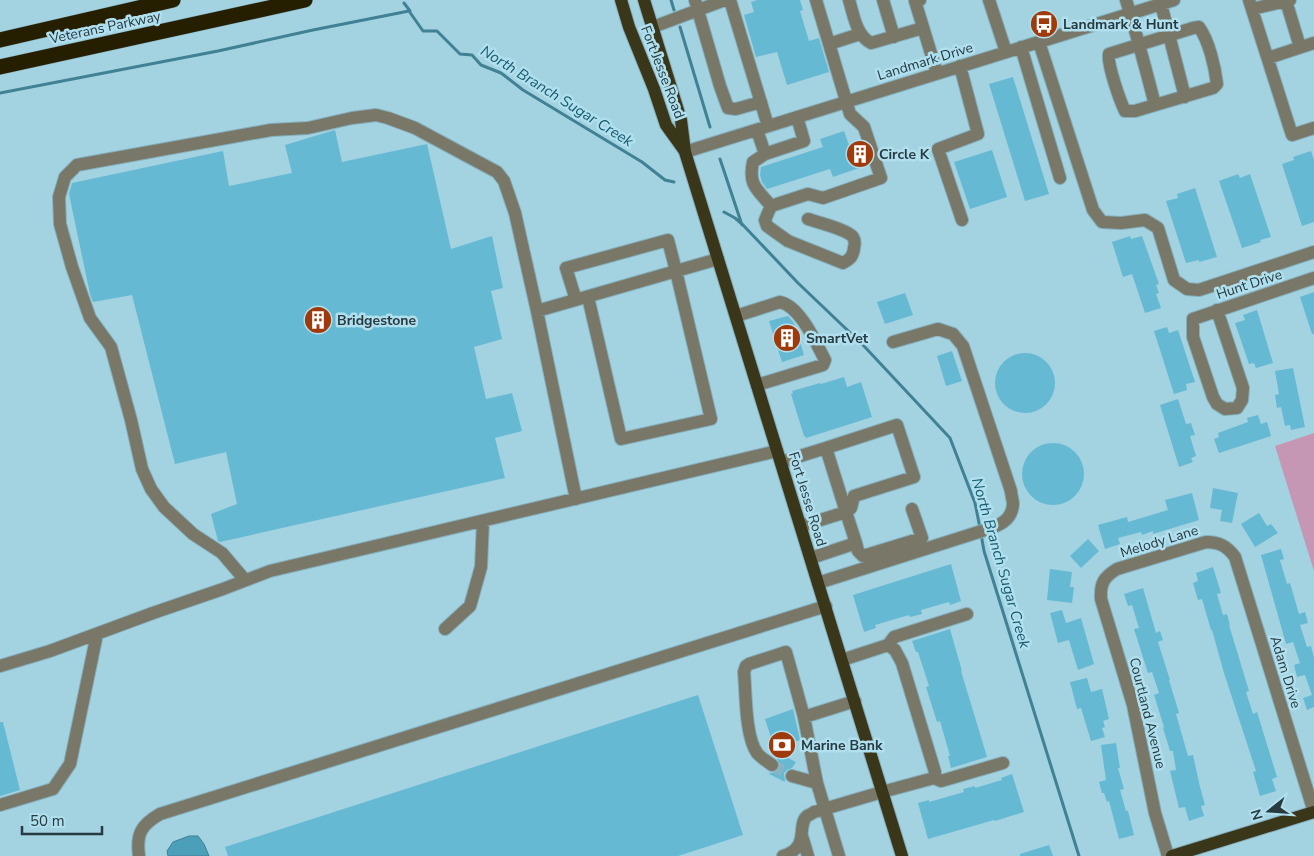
<svg xmlns="http://www.w3.org/2000/svg" width="1314" height="856" font-family="'Nunito Sans',sans-serif">
<rect width="100%" height="100%" fill="#a3d2e1"/>
<path fill="#c696b5" d="M1314,433V571L1275,446Z"/>
<path fill="#4b9fb8" stroke="#408194" d="M189,836H198L204,844L209,856H168L167,851L173,842Z"/>
<g fill="none" stroke-linecap="round" stroke-linejoin="round">
<path stroke="#408194" stroke-width="3" d="M671,0L674,10
M404,3L410,11
M680,27L710,127
M0,93L218,51L313,30L409,11L423,31H437L460,54L472,55L481,65L501,73L523,90L642,162L665,180L674,182
M720,159L742,225
M724,212L735,218L743,225L798,283L863,345L950,438L975,503L980,528
M981,534L984,551L1079,856"/>
</g>
<path fill="#66b9d3" d="M757,0H800L803,10L800,11L809,41L819,38L829,72L787,85L777,52L756,57L744,15L754,12L751,2Z
M1013,77L1049,194L1025,201L989,84Z
M335,130L342,162L427,144L451,249L492,236L503,288L491,291L502,339L474,347L486,399L512,393L522,431L495,438L505,478L220,542L218,541L211,514L237,504L226,452L175,464L132,295L93,302L90,294L69,194L72,183L223,151L229,186L292,173L285,145Z
M844,131L849,145L860,141L867,161L861,163L862,167L833,177L830,169L767,189L762,182L760,175L761,167L823,147L820,139Z
M992,150L1007,197L970,209L954,162Z
M1311,151L1314,160V222L1302,226L1282,164L1294,160L1293,157Z
M1238,174L1240,178L1250,174L1271,237L1260,240L1261,242L1242,248L1219,181Z
M1195,188L1217,257L1199,262V260L1186,263L1166,201L1178,198L1177,194Z
M1130,236L1131,239L1142,236L1159,284L1156,285L1159,293L1156,294L1161,308L1145,313L1132,274L1123,277L1112,242Z
M1314,292V334H1312L1300,297Z
M905,293L913,315L885,324L877,302Z
M1257,310L1273,363L1256,368L1254,363L1249,364L1235,323L1245,320L1243,315Z
M788,316L794,323L804,355L782,362L769,321Z
M1167,327L1169,333L1178,330L1195,382L1186,384L1187,390L1174,394L1154,331Z
M952,351L962,381L946,386L937,356Z
M995 383a30 30 0 1 1 60 0a30 30 0 1 1-60 0Z
M1293,368L1305,427L1291,430L1290,425L1285,426L1281,407L1277,408L1275,395L1279,394L1275,371Z
M844,377L847,387L861,382L872,417L806,438L805,436H804L791,394L793,393L792,391L820,383L821,384Z
M1178,399L1186,424L1191,423L1195,435L1190,436L1196,456L1191,458L1193,462L1179,467L1160,405Z
M1258,415L1261,424L1267,422L1271,436L1219,453L1214,439L1219,437L1218,433L1248,422L1247,418Z
M1022 474a31 31 0 1 1 62 0a31 31 0 1 1-62 0Z
M1213,488L1238,493L1232,523L1220,521L1222,510L1210,508Z
M1192,493L1199,520L1153,534V531L1142,535L1141,532L1118,538L1120,544L1105,549L1098,525L1127,517L1128,522L1168,510L1165,500Z
M1259,513L1267,526L1271,524L1278,533L1255,547L1241,524Z
M1088,539L1099,551L1081,568L1070,556Z
M1281,549L1284,559L1280,560L1287,584L1290,583L1299,614L1305,612L1308,623L1300,625L1307,647L1311,646L1314,658V707L1307,710L1303,698L1312,695L1305,675L1297,677L1294,665L1300,663L1293,642L1286,644L1261,555Z
M951,564L961,601L950,605L949,602L921,610L922,614L910,617L909,615L875,625L876,628L864,632L853,595Z
M1213,567L1221,593L1217,594L1223,615L1227,614L1230,625H1229L1249,691L1246,692L1253,714L1257,712L1277,777L1272,779L1276,791L1260,796L1253,772L1256,771L1224,673L1212,630H1211L1202,599L1198,600L1193,583L1198,581L1196,573Z
M1050,569L1072,572L1070,587H1074L1072,603L1047,600Z
M1143,588L1156,633L1160,631L1163,640L1158,642L1170,680H1169L1179,713L1176,714L1188,756L1193,755L1200,787L1205,805L1201,806L1204,816L1189,821L1185,807L1179,808L1170,771L1176,770L1173,751H1170L1163,728L1164,727L1154,695L1159,693L1152,672L1148,673L1134,629L1139,628L1132,605L1128,606L1124,594Z
M1062,610L1066,623L1081,618L1094,664L1078,670L1069,640L1058,643L1050,613Z
M950,629L962,671H961L987,757L951,768L948,756H950L940,721L937,722L926,687L929,686L918,652H916L912,641Z
M1087,678L1091,692L1102,689L1109,719L1103,721L1105,727L1102,728L1105,737L1091,741L1081,708L1077,709L1070,682Z
M698,695L743,835L678,856H228L225,847Z
M793,709L800,740L774,747L765,719Z
M0,722H3L20,790L0,796Z
M1116,743L1120,768H1118L1124,789L1120,790L1126,811H1128L1134,835L1119,839L1109,801L1107,802L1104,793H1102L1099,782L1106,780L1101,745Z
M780,754L796,762L792,768L787,770L784,773L785,782L769,774L770,773L776,772L779,770L780,766L777,759Z
M1012,774L1024,812L995,821L994,820L928,839L918,803L929,800V802L964,792L963,789L975,786V788L1002,780L1001,778Z
M1049,845L1053,856H1020V854Z"/>
<g fill="none" stroke-linecap="round" stroke-linejoin="round">
<path stroke="#8ab4c1" stroke-width="12" stroke-dasharray="12 6" stroke-linecap="butt" d="M772,765L792,776"/>
<defs>
<path id="minor" d="M695,0L720,86L728,108L736,109L761,102
M730,0L768,126
M849,0C854,16 856,35 871,43L923,28
M883,0L894,37
M920,0L915,1L937,73
M989,0L1006,52
M1126,0C1137,35 1146,70 1155,105L1213,88L1217,84C1215,67 1209,41 1199,27L1193,28L1109,54C1107,64 1120,101 1125,111H1135L1155,105
M1160,0L1185,97
M1249,0L1292,135L1314,128
M1286,1L1300,47
M1252,9L1290,0
M653,27L725,0
M1039,42L1093,210L1102,222L1121,223L1145,220L1158,228L1174,280L1187,289L1199,290L1314,252
M829,44L860,34
M1021,47L1060,178
M1268,58L1314,43
M960,66L978,134L938,149L962,220
M757,130L765,154L753,162C748,185 757,189 771,206L808,194L823,198L881,178L864,127L850,114L816,0
M685,152L1174,0
M765,154L804,141L797,117
M771,206L765,220L767,226L788,241L843,263C850,259 853,257 854,248C855,244 855,240 853,237C848,230 817,222 808,219
M576,300L566,268L668,240L676,271L711,419L621,439L588,297
M1217,310L1243,388L1242,400L1237,408L1225,409L1217,404L1213,397L1193,337V319L1314,278
M736,316L780,302C800,306 816,343 825,360L823,365L757,385
M781,462L826,448L846,512L801,526
M576,499L537,311L718,259
M856,543L858,551L863,556L922,538L912,509
M811,558L856,543L846,512L851,508L854,496L914,477L897,425L826,448
M245,580L222,553L193,534L164,507L151,489L142,469L131,420L111,347L90,318L72,267L60,224L59,197L65,177L77,165L271,130L308,128L352,118L376,115L388,118L415,128L482,164L497,172L504,181L515,213L537,311
M818,583L985,530C998,526 1012,521 1013,504C1013,500 1011,495 1011,491L963,346L953,334L938,329L893,342
M445,629L470,606L481,567L483,521
M888,645L894,637L967,614
M0,666L50,651L153,613L223,589L270,571L777,451
M804,717L855,701
M772,765C767,761 761,758 757,753C745,736 746,693 744,672L746,666L749,664L786,652L804,717L817,783L839,856
M792,776L817,783
M934,778L941,781L1003,763
M0,805L53,789L70,764L97,634
M802,836L808,856
M139,856C136,834 141,825 160,814L826,606
M783,856C811,847 796,826 807,816C807,816 813,813 814,812L882,792L934,778L935,772L902,663L895,650L888,645L842,660
M1168,856L1155,813L1133,705L1101,599C1100,583 1104,577 1117,569L1206,542C1219,542 1227,546 1235,557L1314,812"/>
<path id="major" d="M621,0L629,27L654,89L666,125L684,150
M644,0L681,120L685,152L902,856
M1172,856L1314,812"/>
<path id="highway" d="M0,40L173,0
M0,67L305,0"/>
</defs>
<use href="#minor" stroke="#85aeba" stroke-width="14"/>
<use href="#major" stroke="#85aeba" stroke-width="14"/>
<use href="#highway" stroke="#85aeba" stroke-width="16"/>
<use href="#minor" stroke="#797767" stroke-width="12"/>
<use href="#major" stroke="#3a3619" stroke-width="12"/>
<use href="#highway" stroke="#251f00" stroke-width="15"/>
</g>
<defs>
<symbol id="bus-disc" viewBox="-11 -11 22 22"><circle r="9.5" fill="#9f3a0c" stroke="#b0dfee"/><path d="M-5-6H5V4H4V6H2V4H-2V6H-4V4H-5ZM-3.5-4V0h7V-4ZM-3.5 1.2v1.5H-2V1.2ZM2 1.2v1.5H3.5V1.2Z" fill="#fff"/></symbol>
<symbol id="building-disc" viewBox="-11 -11 22 22"><circle r="9.5" fill="#9f3a0c" stroke="#b0dfee"/><path d="M-4-6H4V6H1V3H-1V6H-4ZM-2.5-4.3h1.7v1.8h-1.7ZM.8-4.3h1.7v1.8H.8ZM-2.5-1h1.7V.8h-1.7ZM.8-1h1.7V.8H.8Z" fill="#fff"/></symbol>
<symbol id="bank-disc" viewBox="-11 -11 22 22"><circle r="9.5" fill="#9f3a0c" stroke="#b0dfee"/><path d="M-6-4H6V4H-6ZM0-2.3a2.3 2.3 0 1 0 0 4.6a2.3 2.3 0 1 0 0-4.6Z" fill="#fff"/></symbol>
</defs>
<g fill-rule="evenodd">
<use href="#bus-disc" x="1028" y="8" width="32" height="32"/>
<use href="#building-disc" x="844" y="138" width="32" height="32"/>
<use href="#building-disc" x="302" y="304" width="32" height="32"/>
<use href="#building-disc" x="771" y="322" width="32" height="32"/>
<use href="#bank-disc" x="766" y="729" width="32" height="32"/>
</g>
<g text-anchor="middle" stroke-width="5" stroke-linejoin="round" paint-order="stroke">
<g font-size="14" font-weight="bold" fill="#273a40" stroke="#b0dfee" text-anchor="start">
<text x="1063" y="29">Landmark &amp; Hunt</text>
<text x="879" y="159">Circle K</text>
<text x="337" y="325">Bridgestone</text>
<text x="806" y="343">SmartVet</text>
<text x="801" y="750">Marine Bank</text>
</g>
<g font-size="14" fill="#273a40" stroke="#b0dfee">
<text transform="translate(105 27) rotate(-12)" y="5">Veterans Parkway</text>
<text transform="translate(925 61) rotate(-17)" y="5">Landmark Drive</text>
<text transform="translate(663 72) rotate(69)" y="5">Fort Jesse Road</text>
<text transform="translate(1249 284) rotate(-18)" y="5">Hunt Drive</text>
<text transform="translate(808 499) rotate(73)" y="5">Fort Jesse Road</text>
<text transform="translate(1159 541) rotate(-17)" y="5">Melody Lane</text>
<text transform="translate(1286 672) rotate(73)" y="5">Adam Drive</text>
<text transform="translate(1148 713) rotate(76)" y="5">Courtland Avenue</text>
</g>
<g font-size="15" font-style="italic" fill="#165b6d" stroke="#b0dfee">
<text transform="translate(557 96) rotate(32)" y="5">North Branch Sugar Creek</text>
<text transform="translate(1001 563) rotate(74)" y="5">North Branch Sugar Creek</text>
</g>
</g>
<g transform="translate(1269 811) rotate(253)" stroke="#b0dfee" stroke-width="4" paint-order="stroke">
<path d="M0-4L9 19L0 12L-9 19Z" fill="#273a40"/>
<text y="-8" font-size="14" font-weight="bold" text-anchor="middle" fill="#273a40">N</text>
</g>
<path d="M22 826v8h80v-8" fill="none" stroke="#273a40" stroke-width="2.5"/>
<text x="30" y="826" font-size="15" fill="#273a40" stroke="#b0dfee" stroke-width="4" paint-order="stroke">50 m</text>
</svg>
